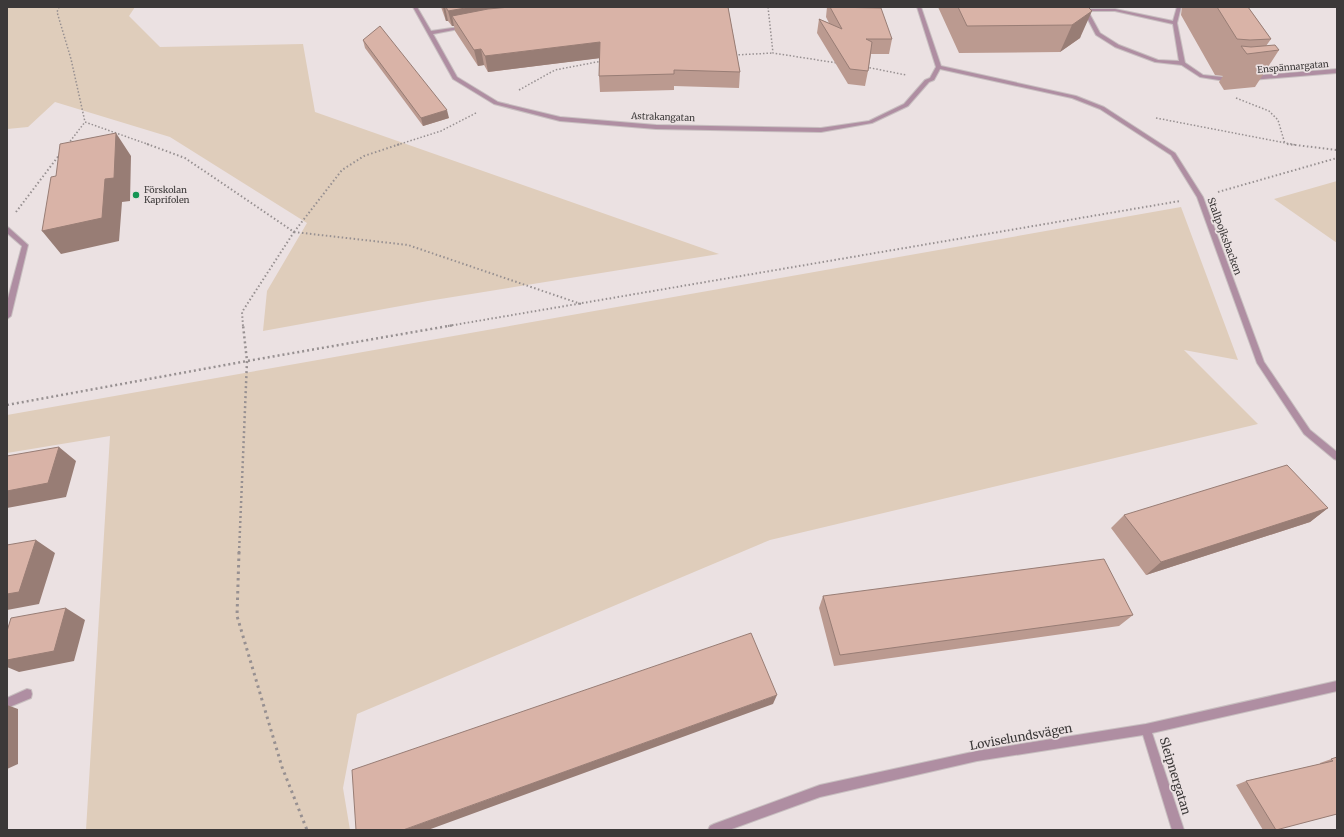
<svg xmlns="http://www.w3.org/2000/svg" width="1344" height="837" font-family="Merriweather,serif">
<rect width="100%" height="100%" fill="#ebe1e2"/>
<path fill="#dfcdbb" d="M7,7H135L129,16L160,47L303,44L315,112L719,254L428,301L263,331L267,291L307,223L170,137L55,102L28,127L7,129Z
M1337,181V243L1274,199Z
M1181,207L1238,360L1184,350L1258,424L770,540L357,714L343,788L350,830H86L110,436L7,453V415Z"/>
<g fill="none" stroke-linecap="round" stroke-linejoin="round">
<defs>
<path id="lane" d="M1180,62H1184L1203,75L1231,78L1234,80L1231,82L1200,77L1180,64Z
M1337,69V73L1252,80L1249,78L1252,76Z
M27,689L31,690L32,694L31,698L7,708V698Z"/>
<path id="street" d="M413,7H417L431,31L466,26V27L464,28L433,34L457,77L498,102L560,117L656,125L821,128L869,121L904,104L925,80L930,78L936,67L917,7H921L941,66L1076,96L1104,107L1175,153L1203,197L1264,362L1310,430L1337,452V460L1334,459L1304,434L1257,363L1197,197L1171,155L1100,109L1072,98L940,69L934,80L929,82L908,106L872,123L821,132L656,129L560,121L494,104L453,79Z
M1177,7H1181L1177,23L1185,63L1182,65L1155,62L1115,47L1096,35L1083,10L1085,9H1115L1173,21ZM1088,11H1115L1173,24L1179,61L1158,60L1119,45L1100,33Z
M7,227L9,228L28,245L11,316L7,319V302L22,246L7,233Z
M1337,681V691L1152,733L1184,830H1172L1143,735L977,761L820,797L729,830H708L710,826L714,824L820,785L977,751L1146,724Z"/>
</defs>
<use href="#lane" stroke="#c8bfc0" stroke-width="2"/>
<use href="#street" stroke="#c8bfc0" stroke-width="2"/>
<path stroke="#979091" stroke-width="1.5" stroke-dasharray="1.5 2" stroke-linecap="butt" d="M59,7L57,12L71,59L85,122L150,145
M768,7L773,53L837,63
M735,55L773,53
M866,67L906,75
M519,90L555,70L602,61
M1236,98L1269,111L1278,120L1285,144
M1156,118L1296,145
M68,144L85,122
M397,145L441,131L476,113"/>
<path stroke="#979091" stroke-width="2" stroke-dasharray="1.5 2.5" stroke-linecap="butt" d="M147,144L185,158L294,232L242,312L243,326
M1287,144L1337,150
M1218,192L1337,158
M16,212L60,154
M294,232L342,170L364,156L400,144
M294,232L408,245L581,304
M448,326L1180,201"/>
<path stroke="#979091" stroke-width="2.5" stroke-dasharray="2 3" stroke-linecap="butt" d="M7,405L247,361L454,325
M239,553L247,361L243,325"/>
<path stroke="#979091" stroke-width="3" stroke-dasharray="2.5 4" stroke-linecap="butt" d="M239,552L237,616L282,767L307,830"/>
<use href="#lane" fill="#af8ea2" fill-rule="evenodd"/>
<use href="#street" fill="#af8ea2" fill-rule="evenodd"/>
</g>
<path fill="#bb9a90" d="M441,7H728L740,72L739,88L674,86V90L600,92L599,76V58L488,72L484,65L478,66L455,31L454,26H452L448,21H446Z
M827,7H868L892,39L889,54H871L868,71L865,86L848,84L817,33L819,19L829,23L826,17Z
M938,7H1088L1080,38L1060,52L959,53Z
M1182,7H1248L1271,39L1266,46L1279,50L1255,87L1224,90L1219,82L1223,76L1215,75L1181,15Z
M363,40L449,118L423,126L365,48Z
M1328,508L1310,522L1146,575L1111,528L1124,515Z
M823,596L1133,615L1119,626L834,666L819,608Z
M1337,757V814L1274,830H1263L1236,785L1246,781L1320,764V763Z"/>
<path fill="#987d75" d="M443,7H445L448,21H446Z
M471,7H569L452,16L454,26H452L448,11Z
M1092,11L1080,38L1060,52L1072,25Z
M600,42L601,58L488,72L485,56Z
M481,49L484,65L478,66L474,50Z
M447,110L449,118L423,126L421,118Z
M116,133L131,156L130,201L122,202L119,241L61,254L42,231L105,179Z
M59,447L76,461L66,497L7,508V491Z
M1328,508L1310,522L1146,575L1161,562Z
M36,540L55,553L39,604L7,610V594Z
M66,608L85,620L74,661L19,672L7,667V660Z
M777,695L773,704L428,830H403Z
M7,705L18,709V764L7,769Z"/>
<path fill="#d9b3a7" stroke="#987d75" d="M446,7H471L448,11Z
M510,7H728L740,72L674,70V74L599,76L600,42L485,56L481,49L474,50L452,16L488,9Z
M830,7L881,8L892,39H866L872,42L868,71L850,69L819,19L842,29Z
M958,7H1088L1092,11L1072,25L967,26Z
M1217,7H1248L1271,39L1250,40L1237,39Z
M380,26L447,110L421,118L363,40Z
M1275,45L1279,50L1247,54L1241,46L1251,47Z
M116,133L114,178L105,179L102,218L42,231L51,177L56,176L60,144Z
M59,447L48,483L7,491V456Z
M1287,465L1328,508L1161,562L1124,515Z
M36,540L19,592L7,594V545Z
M1104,559L1133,615L840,655L823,596Z
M66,608L54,651L7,660V631L11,618Z
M751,633L777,695L403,830H356L352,770Z
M1337,757V814L1276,830L1246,781L1333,761L1331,759Z"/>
<circle fill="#159553" stroke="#ebe1e2" stroke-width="1.5" cx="136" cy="195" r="4"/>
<g text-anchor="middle" stroke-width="3.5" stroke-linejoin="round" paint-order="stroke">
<g font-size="9" fill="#3c3939" stroke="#ebe1e2">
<text transform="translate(1293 67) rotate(-5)" y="3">Enspännargatan</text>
<text transform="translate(663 117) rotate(2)" y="3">Astrakangatan</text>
</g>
<g font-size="9" fill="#3c3939" stroke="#ebe1e2" text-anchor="start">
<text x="144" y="193">Förskolan<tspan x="144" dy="10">Kaprifolen</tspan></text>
</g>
<g font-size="10" fill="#3c3939" stroke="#ebe1e2">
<text transform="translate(1225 236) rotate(70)" y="4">Stallpojksbacken</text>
</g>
<g font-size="12" fill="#3c3939" stroke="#ebe1e2">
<text transform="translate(1021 737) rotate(-10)" y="4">Loviselundsvägen</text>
<text transform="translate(1175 776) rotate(73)" y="4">Sleipnergatan</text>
</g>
</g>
<rect width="1344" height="837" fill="none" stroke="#3c3939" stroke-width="16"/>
</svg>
